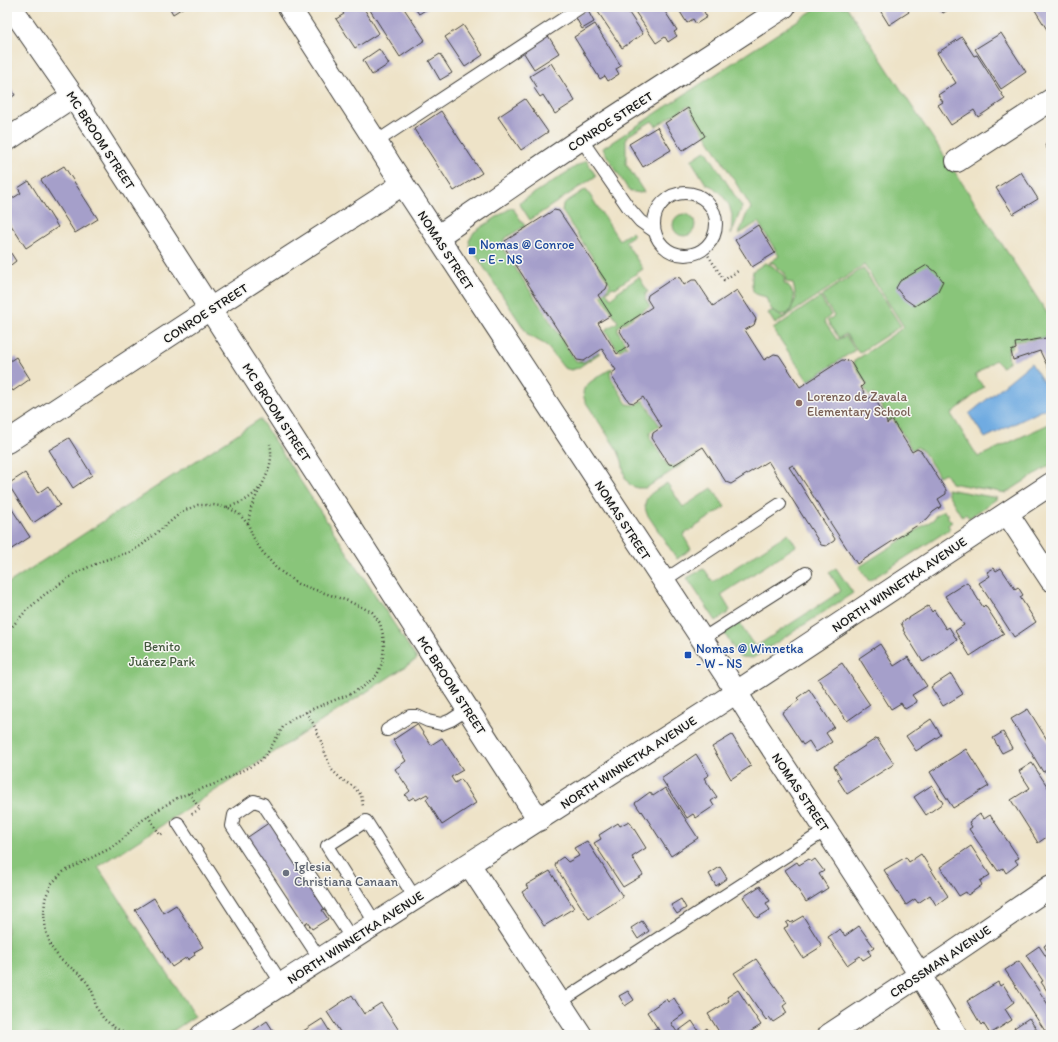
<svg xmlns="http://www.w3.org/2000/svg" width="1058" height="1042" font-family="Itim,sans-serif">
<rect width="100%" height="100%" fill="#f6f6f2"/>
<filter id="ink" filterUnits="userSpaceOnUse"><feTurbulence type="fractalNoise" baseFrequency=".025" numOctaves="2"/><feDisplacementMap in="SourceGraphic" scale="8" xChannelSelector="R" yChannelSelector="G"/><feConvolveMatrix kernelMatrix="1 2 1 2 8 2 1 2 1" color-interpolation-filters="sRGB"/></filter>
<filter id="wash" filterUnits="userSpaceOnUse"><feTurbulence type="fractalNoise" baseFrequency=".012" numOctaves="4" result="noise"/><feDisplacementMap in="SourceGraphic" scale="16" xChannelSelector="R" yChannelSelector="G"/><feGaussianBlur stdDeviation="0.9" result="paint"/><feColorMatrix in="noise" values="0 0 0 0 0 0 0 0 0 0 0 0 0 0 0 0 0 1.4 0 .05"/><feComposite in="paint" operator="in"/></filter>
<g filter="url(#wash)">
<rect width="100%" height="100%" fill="#eee3c8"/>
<path fill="#89c57a" stroke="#52704b" d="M818,7H847L1051,319V335L1048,337L1012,342L1013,347L1008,349L1009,362L1002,367L995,360L975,375L984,387L951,414L978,457L1051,423V464L1006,493L951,483L945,473L939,476L923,451L917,447L912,450L893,418L888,421L887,415L873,394L869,396L864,388L867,385L853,362L904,327L864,265L775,324L768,313L771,311L783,317L790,312L796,298L793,283L786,282L785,273L778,269L774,263H769L779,256L758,222L739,234L747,213L752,209L688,106L656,126L652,121L626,137V164L644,192L640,193L629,191L604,151L603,148Z
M706,150L742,207L731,235L732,215L729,205L722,195L713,187L706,184L691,160Z
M586,160L596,176L530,220L519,203Z
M586,189L619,240L632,232L634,235L625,241L643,269L615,288L613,287L606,292L611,298L617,294V292L639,277L648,292L646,293L645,299L650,306L618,327V331L627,346L620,350L617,349L605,330L618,322L601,295L606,291L610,284L562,211L563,204Z
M512,207L525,226L504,239L503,249L576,361L584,362L599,352L600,353L578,368L571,370L564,368L546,345L528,335L470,246L469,241L474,232Z
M673 225a11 11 0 1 1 22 0a11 11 0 1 1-22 0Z
M765,263L773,266L776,270L779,272L784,276V284L788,285L794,295C794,300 792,309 788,313C784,316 776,314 773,311C770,308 767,301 766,297C763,296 758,295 756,294C750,291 752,276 753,271Z
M863,268L901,326L859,353L846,334L839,338L827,321L834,316L821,296Z
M820,297L831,315L824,321L837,340L846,336L855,350L808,381L773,329Z
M612,368L613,370L610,371L611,378L627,404L635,405L643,400L660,426L650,432V438L668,466H676L697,453L698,454L646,488H637L630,485L625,478L622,461L618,451L585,401C584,397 582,393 584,389C587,382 605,373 612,368Z
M260,419L417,659L98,867L195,1016L167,1035H7V584Z
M667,483L683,507L712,488L725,507L683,535L691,549L677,559L647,514C640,496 654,492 667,483Z
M947,489L998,498L969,518L966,514L962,517L948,494Z
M944,510L945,513L948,514V518L952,522L948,525L950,529L869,581L859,567L934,519L935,516Z
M788,533L796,546L721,595L730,610L728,613L716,621L687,578L703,569L705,570L713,582Z
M836,568L853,593L753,658L741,657L738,655L724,633L739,623L755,647L841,591L829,572Z"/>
<path fill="#70abe1" stroke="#46647e" d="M1031,363L1051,394V406L985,438L969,414Z"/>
<g id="blocks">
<path fill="#a59fca" d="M169,7H184L173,14Z
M343,7H352L353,9L356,7H363L379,33L355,48L336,19L344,14L340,9Z
M368,7H403L425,40L400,57Z
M414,7H430L419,14Z
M599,7H625L643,34L622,48L596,9Z
M632,7H662L677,30L674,32L677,36L668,42L665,37L656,43Z
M677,7H704L706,10L704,12L707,17L696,24L693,19L687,23Z
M878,7H906L909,12L889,25Z
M939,7H953L943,13Z
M1033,7H1051V36Z
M587,9L594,22L582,29L575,16Z
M595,24L621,66L616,69L619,74L608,81L605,76L600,79L574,37Z
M463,25L483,55L465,67L445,37Z
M1001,33L1026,72L1001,89L975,49Z
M547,34L559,53L534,69L522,50Z
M962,37L974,56L977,55L1005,99L978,117L974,110L951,125L938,105L943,102L938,95L956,83L937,53Z
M379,49L389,64L372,75L363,60Z
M440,54L452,73L440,80L429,61Z
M551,63L575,101L555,114L543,95L540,97L534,88L537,87L530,76Z
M7,82L15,95L7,100Z
M525,99L548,132L521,150L498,117Z
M688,108L705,136L682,151L665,123Z
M441,111L482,173L454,191L414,129Z
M657,127L671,150L643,167L629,144Z
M1051,141V155L1045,145Z
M64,166L98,219L75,233L41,180Z
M1021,172L1038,199L1013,214L996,188Z
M29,181L58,227L26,248L7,219V202L21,193L18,188Z
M554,210L559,211L608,284L606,289L598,295L611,315L598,323L617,354L629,346L620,331L621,327L652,307L647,299L648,295L675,277L680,278L684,285L692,280H696L713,306L737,290L756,319L754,325L745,330L764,360L774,354L779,355L800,387L842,360L850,361L864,384L861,387L868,399L873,396L886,417L887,424L892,420L912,452L917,449L921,451L946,490V494L938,499L942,506L933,512L927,519L857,564L793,465L789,467L835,539L834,541L826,546L821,545L768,461L731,484L726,482L703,447L674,465L669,464L652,438L653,433L662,427L643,397L634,403L629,402L612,377V373L616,370L602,349L584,361L577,360L505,248V241Z
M758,225L775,253L752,267L735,240Z
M7,247L16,261L7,268Z
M927,265L936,272L943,281L938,291L915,306L905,299L896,288L900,281Z
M1046,338L1051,346V374L1040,351L1013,360L1011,351L1016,349L1015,343Z
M16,357L30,379L13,391L7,382V363Z
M69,438L92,475L73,488L49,450Z
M25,473L38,493L48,486L60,505L33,523L8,484Z
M8,503L30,537L7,552V504Z
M994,568L996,571L1001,568L1015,589L1018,587L1023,595L1020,597L1036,622L1014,637L979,583L990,576L987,572Z
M967,582L983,607L985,605L1004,634L970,656L955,631L964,625L945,596Z
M928,606L932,612L934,610L946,629L949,627L957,640L923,662L903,630L904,629L901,623Z
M880,644L894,666L908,657L927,686L912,695L917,702L905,709L901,703L891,709L859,658Z
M842,663L870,705L847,721L818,679Z
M951,674L963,694L943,706L931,687Z
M809,689L834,727L826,733L832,742L816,752L809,741L803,745L782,713L799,700L797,698Z
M1028,709L1051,746V767L1043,772L1011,719Z
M931,719L941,735L916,751L906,736Z
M417,724L431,745L442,738L463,770L451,777L455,783L461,779L476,803L442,825L426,799L429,797L427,794L416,800L414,797L409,800L405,795L410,791L395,769L406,761L393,740Z
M1003,732L1012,748L1002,753L993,738Z
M732,735L751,766L731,779L712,747Z
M877,738L894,764L847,794L838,780L841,778L834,766Z
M966,749L989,786L953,808L930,772Z
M696,754L709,775L704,778L717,797L711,801L714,806L696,818L693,814L687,818L661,778Z
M1032,763L1051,792V834L1038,843L1011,800L1030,788L1019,771Z
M932,785L943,803L926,815L914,797Z
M665,788L698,838L671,856L642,811L641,812L635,803L650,792L653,796Z
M980,814L984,819L990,815L1019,858L1015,860L1018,864L1006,873L1003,868L998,871L969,829L972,827L969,822Z
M629,821L646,848L632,857L643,875L623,887L594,843L601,839L599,835L618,823L620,826Z
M270,822L326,908L322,910L328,919L312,929L307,922L303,925L245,839Z
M587,841L623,897L589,919L555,866L557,861L563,857L568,862L579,856L574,848Z
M971,846L990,875L980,881L982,885L968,895L966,892L959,896L940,867Z
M921,854L948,896L936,905L930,895L918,903L915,899L906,905L884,870L906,857L909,862Z
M809,859L811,862L815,859L824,871L819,874L828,888L806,902L785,870L797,862L799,865Z
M720,867L727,878L716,886L709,874Z
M550,871L574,908L544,926L522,892L528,888L526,885Z
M760,886L770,901L766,903L770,910L757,918L743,897Z
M154,898L163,913L176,905L203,947L194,952L195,955L188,960L187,957L172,967L135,910Z
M681,899L686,908L677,914L671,905Z
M803,916L822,946L803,958L784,928L788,926L786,923L789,921L791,923Z
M642,921L649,931L638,939L631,928Z
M859,926L874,947L868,951L871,955L863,960L860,956L847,965L828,937L840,929L845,936Z
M1051,941V958L1044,946Z
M1039,946L1051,964V997L1041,982L1043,981L1026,955Z
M756,959L787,1003L783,1006L787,1013L773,1022L769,1017L766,1020L734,973Z
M1019,961L1051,1009V1028L1045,1031L1005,970Z
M998,982L1000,986L1003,984L1014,1002L1005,1009L1012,1020L990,1034L983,1023L981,1025L967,1001Z
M738,990L761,1025L745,1035H721L708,1014L729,1001L727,997Z
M628,991L634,1000L625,1006L619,996Z
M352,995L364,1014L381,1003L402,1035H342L327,1012Z
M674,998L684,1014L671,1023L677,1032L692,1021L700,1033L707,1028L711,1035H662L647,1012L666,999L668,1002Z
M1029,1018L1040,1035H1018L1014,1028Z
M322,1019L332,1035H297Z
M267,1021L276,1035H247Z
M656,1028L660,1035H645Z"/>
</g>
</g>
<g filter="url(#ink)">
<use href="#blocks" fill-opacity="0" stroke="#3c3a36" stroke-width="1"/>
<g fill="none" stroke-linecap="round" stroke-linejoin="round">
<defs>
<path id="service" d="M581,139L628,207L640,221L654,231
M376,142L581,7
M654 224a31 31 0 1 1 62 0a31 31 0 1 1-62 0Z
M663,581L780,504
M702,639L806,573
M387,730L410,716H417L428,721L441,724L451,720L468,709
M178,823L282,984
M376,924L327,846L366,821L415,898
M320,959L232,826L234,815L254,801L263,804L352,939
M560,1002L826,830"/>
<path id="minor" d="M11,7L73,96L539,820
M289,7L376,142L391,166L725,674L751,716L826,830L920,975L956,1035
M7,140L73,96
M957,161L1051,100
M437,237L581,139L784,7
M7,442L196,318L403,184
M1007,513L1051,580
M469,864L581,1035
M202,1035L717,705L1007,513L1051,484
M829,1035L947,957L1051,886"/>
</defs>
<use href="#service" stroke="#3c3a36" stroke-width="14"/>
<use href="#minor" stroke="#3c3a36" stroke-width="24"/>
<path stroke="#3c3a36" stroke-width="2.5" stroke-dasharray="1 3" stroke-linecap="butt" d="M704,249L724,280L738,271
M227,507C241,503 251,499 261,486
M248,524C250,517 250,509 253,503C262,483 275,467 270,444
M7,632L26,611L44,595L76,573L102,561L130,552L142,545L183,511L198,505H213L227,507L239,514L248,524L253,537L261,550L276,568L298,584L348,601L372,612L380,623L383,635L384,647L382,663L377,675L363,687L350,694L315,708L293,718L283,727L268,752L259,762L220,782L179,797L148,816L135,826L124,838L111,848L63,872L51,884L45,899L44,915L46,931L51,947L61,960L82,976L88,984L93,993L96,1007L104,1019L115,1028L129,1035
M306,712L313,723L319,736L331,769L342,780L353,786L361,795L363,806
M189,793L200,809L191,814
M148,816L160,835L165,832"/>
<use href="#service" stroke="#fff" stroke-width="12"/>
<use href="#minor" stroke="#fff" stroke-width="22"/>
</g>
</g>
<g fill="#1a4fb4" stroke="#f6f6f2" stroke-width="1.5">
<rect x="468" y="247" width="8" height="8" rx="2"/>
<rect x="684" y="651" width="8" height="8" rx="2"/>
</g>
<circle fill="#8d6e63" stroke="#f6f6f2" stroke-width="1.5" cx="799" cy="403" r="4"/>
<circle fill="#6b7280" stroke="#f6f6f2" stroke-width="1.5" cx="286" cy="873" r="4"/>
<g text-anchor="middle" stroke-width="3" stroke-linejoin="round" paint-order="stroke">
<g font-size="13" fill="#1c1c1c" stroke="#f6f6f2">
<text transform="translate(610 121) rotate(-33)" y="5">CONROE STREET</text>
<text transform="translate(101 140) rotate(57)" y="5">MC BROOM STREET</text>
<text transform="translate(446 250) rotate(57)" y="5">NOMAS STREET</text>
<text transform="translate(205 313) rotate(-33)" y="5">CONROE STREET</text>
<text transform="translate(277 412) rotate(57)" y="5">MC BROOM STREET</text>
<text transform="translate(623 520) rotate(57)" y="5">NOMAS STREET</text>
<text transform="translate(899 584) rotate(-34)" y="5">NORTH WINNETKA AVENUE</text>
<text transform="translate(452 685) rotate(57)" y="5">MC BROOM STREET</text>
<text transform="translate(628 762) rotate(-33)" y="5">NORTH WINNETKA AVENUE</text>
<text transform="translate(801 792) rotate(56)" y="5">NOMAS STREET</text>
<text transform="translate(355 937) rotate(-33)" y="5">NORTH WINNETKA AVENUE</text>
<text transform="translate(940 961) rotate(-34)" y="5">CROSSMAN AVENUE</text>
</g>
<g font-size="13" fill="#164399" stroke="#f6f6f2" text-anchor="start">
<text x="480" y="249">Nomas @ Conroe<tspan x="480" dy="15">- E - NS</tspan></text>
<text x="696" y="653">Nomas @ Winnetka<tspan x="696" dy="15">- W - NS</tspan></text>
</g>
<g font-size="13" fill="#785e54" stroke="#f6f6f2" text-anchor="start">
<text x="807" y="401">Lorenzo de Zavala<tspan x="807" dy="15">Elementary School</tspan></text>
</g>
<g font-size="13" fill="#42573d" stroke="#f6f6f2">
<text x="162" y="651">Benito<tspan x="162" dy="15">Juárez Park</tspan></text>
</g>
<g font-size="13" fill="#5b616d" stroke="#f6f6f2" text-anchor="start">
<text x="294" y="871">Iglesia<tspan x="294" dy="15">Christiana Canaan</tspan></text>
</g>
</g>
<rect width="1058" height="1042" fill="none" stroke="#f6f6f2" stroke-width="24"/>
</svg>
